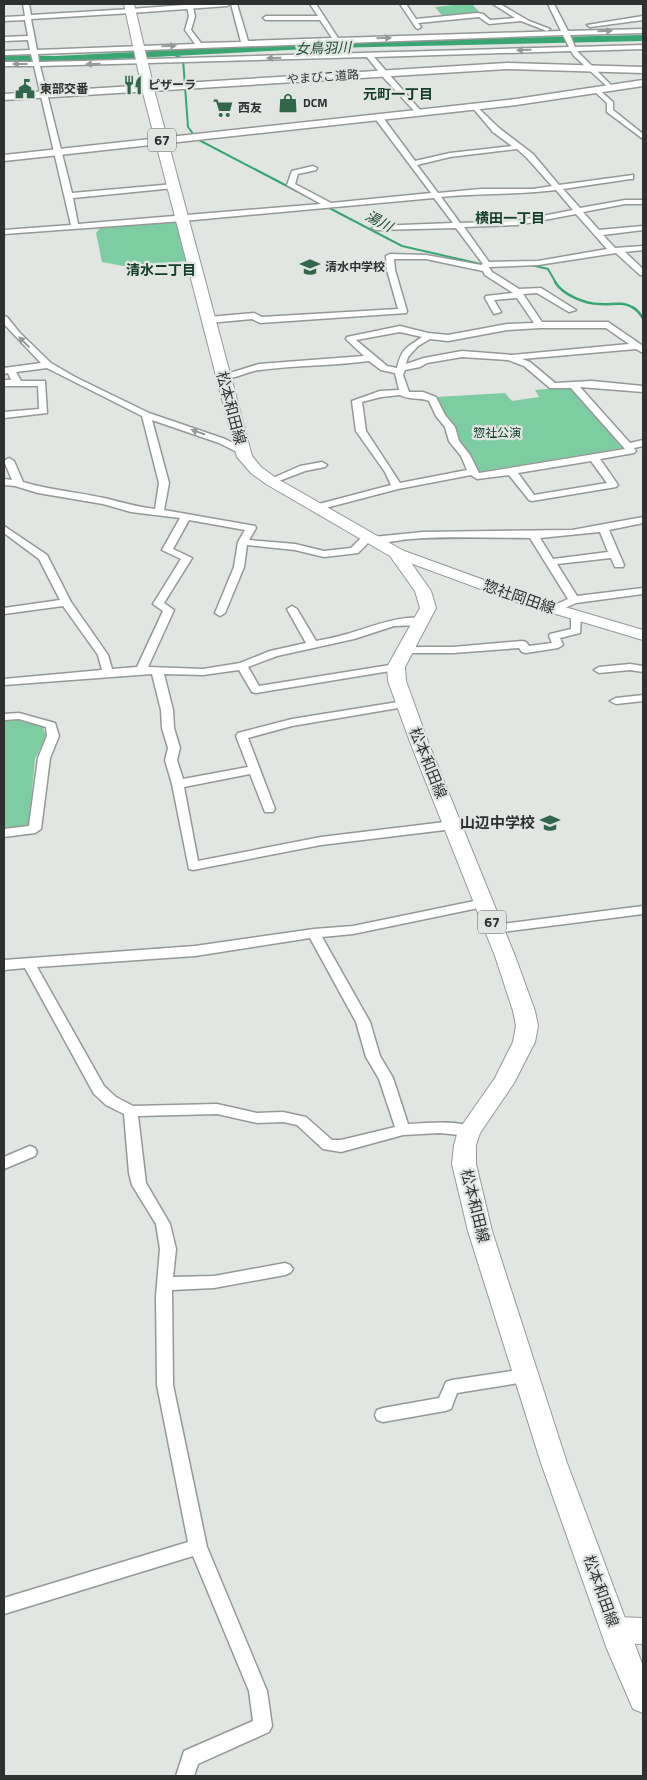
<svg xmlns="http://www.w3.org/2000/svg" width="647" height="1780" font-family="'Titillium Web','Noto Sans JP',sans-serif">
<rect width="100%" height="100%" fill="#e1e6e3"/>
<path fill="#7ecca1" d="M462,4H472L480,13L443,17L435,7Z
M179,222L188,261L123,266L102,262L96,233L100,228Z
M569,387L574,389L623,448L477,472L436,397L505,393L512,401L539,397L535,390Z
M13,718L43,727L46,737L35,759L29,824L26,826L4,829V721Z"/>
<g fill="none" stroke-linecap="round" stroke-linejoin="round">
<path stroke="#39a673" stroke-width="2" d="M171,53L183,59L188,127L197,139L402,246L485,265
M531,265L548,269L556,283"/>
<path stroke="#39a673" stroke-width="2.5" d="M555,282C563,295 585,304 600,304C611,305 622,301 632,307C637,309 640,314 643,318"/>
<path fill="#39a673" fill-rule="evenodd" d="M643,35V41L328,48L56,62L4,61V55L56,56L328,42Z"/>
<defs>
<path id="minor" d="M23,4H29L31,15L131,9L134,11L131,13L31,19L37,50L195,44L185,30L189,16L187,7L190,5L193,7L195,16L191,30L201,43L241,42L231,4H237L248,41L332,38L320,20H266L263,18L266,16H318L310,4H316L338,38L561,31L548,4H554L568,31L643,29V33L570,35L575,47L643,45V49L577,51L613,87V89L611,90L574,56L571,51L374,57L421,111L422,113L418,115L383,77L367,57L40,66L72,193L174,184L178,186L174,188L73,198L78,224L321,204L287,185L292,171L313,166L317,168L316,170L298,174L295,184L331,203L431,193L374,117L381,115L415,161L450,153L512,146L493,132L472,107V105L474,104L499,128L533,154L559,185L633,175V179H630L563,189L580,208L625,200H643V204H625L583,212L599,230L643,226V230L603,235L615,248L643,246V250L625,252L643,269V275H640L616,253L538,265L489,267L492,272L519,289L541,288L576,310L569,312L537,293L523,294L542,322H608L643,346V353L636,349L522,359L530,362L555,383L592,381L643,386V392L580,387L630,443L643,440V446L634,448L636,451L634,453L600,459L618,485L616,487L532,501L529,500L509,475L477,479L471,475L398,489L318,510L315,509V505L391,485L385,472L356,431L352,401L380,391L399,390L395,373L381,370L369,361C333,366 297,365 260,370C246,371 234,381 219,378V374L233,372L259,364L364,356L346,339L347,337L400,326L428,333L448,335L507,324L534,323L517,298L494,300L501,312L494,314L485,298L486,296L513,293L485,275L483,271L426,259H394L395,270L407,311L406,313L260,323L252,319L209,323L205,320L209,317L254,313L262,317L398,309L387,270L386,256L390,254L426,255L481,265L483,264L456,228L376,230L372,228L376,226L453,223L434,198L183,221L4,234V230L71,225L34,66H4V62H33L31,54L4,55V51L30,50L28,40L4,41V37L28,36L25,20L4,21V17L25,16ZM563,35L569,47L84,61L39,62L38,54ZM517,149L527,158L552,186L533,189H481L438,193L417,165L450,157ZM556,190L573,210L517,221L460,223L441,197C479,193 518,195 556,190ZM576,214L607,249L538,261L489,262L464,227L517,225ZM540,328H606L629,344L512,355L462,351L424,358L406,364L408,357L418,346L430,339L448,341L507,330ZM400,332L422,337C407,348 402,347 397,368L387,366L356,340ZM462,357L508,360L524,366L550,388H571L625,449L479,473L470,455L459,441L455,427L445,415L436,397L423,392H409L403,375L405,370L420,367L427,363ZM400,395C408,400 420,397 429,401L436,416L445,427L449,441L461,456L467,470L400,483L366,431L362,402L381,397ZM591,461L607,483L534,495L518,473Z
M400,4H406L416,19L477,13L483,14L490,20L515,18L493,4H500L529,21L550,29L547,31L521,21L489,24L479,17L418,23L421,27L418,29L416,28Z
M643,16V20L590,27L587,25Z
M594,89H598L613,102V110L643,134V139L607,112V103L594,91Z
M4,316L7,317L20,333L51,363L75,377L149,413L225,439L245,449V453H239L219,443L152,420L169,483L164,510L255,526L256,528L249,540L295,544L324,551L351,548L364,535L368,534L373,537L423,532L572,530L643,517V523L609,530L624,565L623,567H615L611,558L557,564L577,596L643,588V594L576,603L558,611H550L549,609L550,607L568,599L530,538C491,538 451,536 411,539C400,539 379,546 370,541L358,553L324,557L295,550L247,545L244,567L225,613L220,616L215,613L234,567L238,542L245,530L189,520L173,549L192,558L164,603L174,610L148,667L203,669L240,663L270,651L306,643L287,609L292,606L297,609L316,641C326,639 337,637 347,634C363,630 413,609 426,622L421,625L394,626L354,639L277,656L248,667L259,686L396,664L400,665L401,667L396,670L256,693L252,692L239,670L203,675L164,674L173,710L174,728L180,748L177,760L183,779L248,767L236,736L238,733L292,719L404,701L410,704L404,707L292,726L248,738L275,809L273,812H265L250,774L184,787L198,861L321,837L453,821L459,825L453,829L321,845L193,870L189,869L172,784L165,760L168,748L162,728L161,710L152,674L4,685V679L102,670L98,655L63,606L4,614V608L60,600L39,559L4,533V526L47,555L71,602L108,655L112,669L137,667L163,611L153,604L181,559L162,550L180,518L131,512L103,504L38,493L15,486L4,485V479L12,480L4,461L9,458L14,461L23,482C49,490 77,492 104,498C121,502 137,507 155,509L159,483L142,416L47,368L16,372L21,381H45L47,413L4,418V412L39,409L38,386H4V380H11L8,373L4,374V368L41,363L4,324ZM599,532H600L608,552L553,559L540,538Z
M322,462L327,465L325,467L305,471L271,484L266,481L300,466Z
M576,613L581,616L580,633L560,638L563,645L558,648L526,653L522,652L519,648L453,653H404L399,650L404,647H453L522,641L526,642L529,646L552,643L549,636L550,634L571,629V616Z
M630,664L643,666V672L630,670L599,673L594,670L599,667Z
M643,695V701L616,704L610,701L616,698Z
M19,713L55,723L59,736L50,758L41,829L35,833L4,837V829L29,826L38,758L47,736L46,727L19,719L4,720V714Z
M484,899L490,903L488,906L353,934L322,937L370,1022L380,1056L393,1078L408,1124C430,1123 453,1120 474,1127L476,1131L474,1135L469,1136L440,1133L403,1135L341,1152L323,1149L297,1125L283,1122L257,1123L217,1114L138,1116L146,1183L170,1224L176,1249L173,1277L214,1276L285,1263L290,1265L293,1269L290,1273L285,1275L214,1288L172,1290L173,1385L207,1547L267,1691L272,1726L269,1732L198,1764L194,1776H176L184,1751L253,1721L249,1691L193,1556L4,1614V1598L188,1542L157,1385L156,1296L160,1249L156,1224L132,1185L129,1173L124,1114L106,1105L94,1094L25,968L4,970V960L195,946L314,929L353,926ZM310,938L356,1022L366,1057L379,1079L395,1127L341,1140H332L306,1117L301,1116L283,1112L257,1113L217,1104L133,1106L116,1097L104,1086L37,967L195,956Z
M643,906V914L494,933L489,932L488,929L489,926L494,925Z
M30,1146L35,1148L37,1152L35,1156L4,1169V1157Z
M525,1369L531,1371L533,1376L531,1381L457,1393L451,1409L445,1411L383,1422L377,1420L375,1415L377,1410L383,1408L439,1398L446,1382L452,1380Z"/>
<path id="tertiary" d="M197,4H231L227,6L131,13L127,11L131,9Z
M507,63L643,67V73L507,69L4,100V94Z
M643,80V86L516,105L4,161V155L516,99Z"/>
<path id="secondary" d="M396,548L531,597L643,630V640L519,603L391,556L388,553L391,550Z
M615,1617L643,1618V1644L615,1643L606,1639L602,1630L606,1621Z"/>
<path id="primary" d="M124,4H134L155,93L252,456L261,467L276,478L402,550L431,591L436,608L405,667L406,681L428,742L515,956L535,1011L538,1026L535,1042L514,1083L480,1133L476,1145V1164L492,1231L567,1463L643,1666V1713L633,1709L607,1649L541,1463L468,1231L452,1164L454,1145L458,1131L495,1078L513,1042L516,1026L513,1011L495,956L410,742L388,681L387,667L420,608L415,591L390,556L266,484L251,473L237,457L143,93Z"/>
</defs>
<use href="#minor" stroke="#949996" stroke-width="3"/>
<use href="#tertiary" stroke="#949996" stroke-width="3"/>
<use href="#secondary" stroke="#949996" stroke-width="2"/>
<use href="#primary" stroke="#949996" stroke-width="2"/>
<use href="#minor" fill="#fff" fill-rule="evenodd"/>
<use href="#tertiary" fill="#fff" fill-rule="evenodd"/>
<use href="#secondary" fill="#fff" fill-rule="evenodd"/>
<use href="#primary" fill="#fff" fill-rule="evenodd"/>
</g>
<defs><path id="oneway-solid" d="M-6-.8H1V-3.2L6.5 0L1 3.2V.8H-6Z" transform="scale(1.25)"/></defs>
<g fill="#979898">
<use href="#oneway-solid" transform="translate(605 31) rotate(-1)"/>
<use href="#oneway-solid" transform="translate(384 38) rotate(-2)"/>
<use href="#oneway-solid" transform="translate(169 46) rotate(-2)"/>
<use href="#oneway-solid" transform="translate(524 50) rotate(178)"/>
<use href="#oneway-solid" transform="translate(274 58) rotate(178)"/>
<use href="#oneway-solid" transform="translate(20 64) rotate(180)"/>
<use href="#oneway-solid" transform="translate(93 64) rotate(179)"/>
<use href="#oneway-solid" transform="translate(24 342) rotate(-135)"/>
<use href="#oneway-solid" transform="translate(198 432) rotate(-161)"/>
</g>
<defs>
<symbol id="restaurant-bare" viewBox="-9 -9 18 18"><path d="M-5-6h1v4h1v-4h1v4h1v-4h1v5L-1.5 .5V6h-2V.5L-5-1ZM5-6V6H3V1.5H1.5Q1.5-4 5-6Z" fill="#31664b" stroke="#e1e6e3" stroke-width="2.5" paint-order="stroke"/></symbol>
<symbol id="civic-bare" viewBox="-9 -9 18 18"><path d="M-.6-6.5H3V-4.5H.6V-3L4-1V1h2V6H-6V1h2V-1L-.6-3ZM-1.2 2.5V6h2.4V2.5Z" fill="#31664b" stroke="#e1e6e3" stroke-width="2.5" paint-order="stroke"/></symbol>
<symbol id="shop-bare" viewBox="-9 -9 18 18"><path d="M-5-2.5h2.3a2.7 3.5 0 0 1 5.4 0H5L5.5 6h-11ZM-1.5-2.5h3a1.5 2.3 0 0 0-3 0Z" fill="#31664b" stroke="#e1e6e3" stroke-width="2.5" paint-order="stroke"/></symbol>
<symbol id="supermarket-bare" viewBox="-9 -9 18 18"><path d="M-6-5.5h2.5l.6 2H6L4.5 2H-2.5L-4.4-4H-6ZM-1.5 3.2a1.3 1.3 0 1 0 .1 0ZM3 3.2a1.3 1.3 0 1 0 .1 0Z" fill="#31664b" stroke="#e1e6e3" stroke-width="2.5" paint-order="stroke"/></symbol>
<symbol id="school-bare" viewBox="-9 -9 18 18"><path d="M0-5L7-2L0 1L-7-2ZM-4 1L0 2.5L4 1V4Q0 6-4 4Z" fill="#31664b" stroke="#e1e6e3" stroke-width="2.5" paint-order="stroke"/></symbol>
</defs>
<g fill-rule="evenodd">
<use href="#restaurant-bare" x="119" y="71" width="28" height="28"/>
<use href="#civic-bare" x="11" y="75" width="28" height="28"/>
<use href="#shop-bare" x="274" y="89" width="28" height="28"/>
<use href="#supermarket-bare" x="209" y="94" width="28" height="28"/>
<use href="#school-bare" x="296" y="253" width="28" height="28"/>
<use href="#school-bare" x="536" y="809" width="28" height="28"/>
</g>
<g text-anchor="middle" stroke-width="4.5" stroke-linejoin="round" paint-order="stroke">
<g font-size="12" fill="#2f3130" stroke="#e1e6e3">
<text transform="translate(323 77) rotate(-4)" y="4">やまびこ道路</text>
</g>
<g font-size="12" font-weight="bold" fill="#2f3130" stroke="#e1e6e3" text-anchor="start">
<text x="148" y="89">ピザーラ</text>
<text x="40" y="93">東部交番</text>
<text x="303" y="107">DCM</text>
<text x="238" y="112">西友</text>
<text x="325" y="271">清水中学校</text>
</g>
<g font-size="12" fill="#0a3924" stroke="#e1e6e3">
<text x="497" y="437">惣社公演</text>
</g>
<g font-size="14" font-style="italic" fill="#1b4731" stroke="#e1e6e3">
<text transform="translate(323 48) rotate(-2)" y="5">女鳥羽川</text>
<text transform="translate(379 221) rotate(28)" y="5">湯川</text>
</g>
<g font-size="14" font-weight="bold" fill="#123d29" stroke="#e1e6e3">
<text x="398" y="99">元町一丁目</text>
<text x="510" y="223">横田一丁目</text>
<text x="161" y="275">清水二丁目</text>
</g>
<g fill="#e1e6e3" stroke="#646766" stroke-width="1">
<rect x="148" y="128.5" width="28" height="23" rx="4"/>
<rect x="478" y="910.5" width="28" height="23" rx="4"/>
</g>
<g font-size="14" font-weight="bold" fill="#2f3130">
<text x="162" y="145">67</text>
<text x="492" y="927">67</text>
</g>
<g font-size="15" fill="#2f3130" stroke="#e1e6e3">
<text transform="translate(231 408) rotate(75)" y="5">松本和田線</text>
<text transform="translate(519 597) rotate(19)" y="5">惣社岡田線</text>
<text transform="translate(428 763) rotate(68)" y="5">松本和田線</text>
<text transform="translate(475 1206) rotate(76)" y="5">松本和田線</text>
<text transform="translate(601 1591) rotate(70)" y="5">松本和田線</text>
</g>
<g font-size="15" font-weight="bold" fill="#2f3130" stroke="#e1e6e3" text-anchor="end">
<text x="535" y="828">山辺中学校</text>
</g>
</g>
<rect width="647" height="1780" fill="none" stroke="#2f3130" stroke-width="10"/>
</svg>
